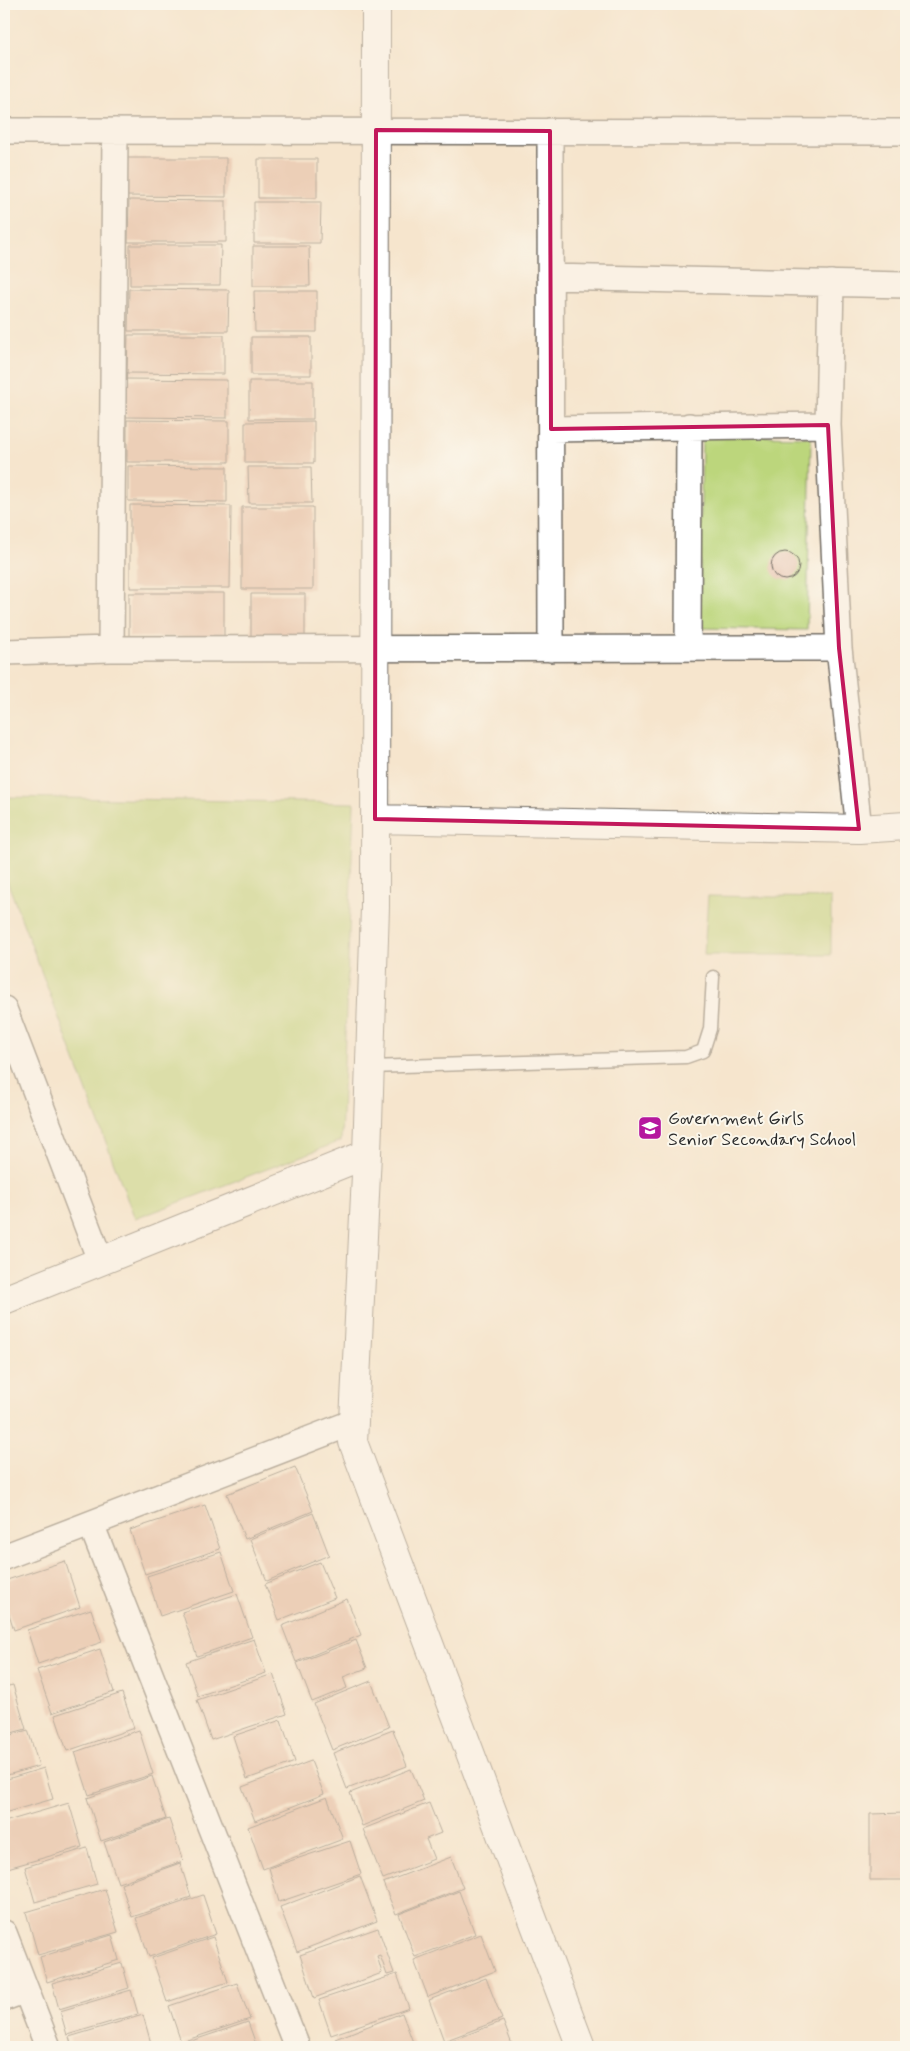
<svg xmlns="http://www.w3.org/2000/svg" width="910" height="2051" font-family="Mynerve,sans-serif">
<rect width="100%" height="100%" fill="#fbf7ec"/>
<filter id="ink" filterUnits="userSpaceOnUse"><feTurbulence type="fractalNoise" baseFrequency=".02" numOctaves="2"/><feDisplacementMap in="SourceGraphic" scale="10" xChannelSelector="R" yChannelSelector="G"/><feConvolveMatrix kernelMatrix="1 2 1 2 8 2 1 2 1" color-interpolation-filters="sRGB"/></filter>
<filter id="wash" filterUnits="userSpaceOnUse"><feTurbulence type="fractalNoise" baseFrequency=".0096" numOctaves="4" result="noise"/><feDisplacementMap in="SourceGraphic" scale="20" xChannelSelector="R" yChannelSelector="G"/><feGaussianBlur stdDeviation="1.12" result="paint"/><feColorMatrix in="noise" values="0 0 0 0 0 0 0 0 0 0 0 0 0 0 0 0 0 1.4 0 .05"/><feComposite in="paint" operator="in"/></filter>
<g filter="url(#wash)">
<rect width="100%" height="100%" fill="#f6e5cd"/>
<path fill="#bcd67b" stroke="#748053" d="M702,435L811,437L807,630L699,628Z
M4,797L354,803L341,1141L135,1219L4,873Z
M708,896L831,898V955H704Z"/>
<g id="blocks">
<path fill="#e1b39b" d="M127,158H226V197L126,196Z
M258,159H317V198H258Z
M129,200L226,201V242H128Z
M254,202H321L320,243H254Z
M130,245H221L220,285H130Z
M253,246H309L310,286H253Z
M129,289L229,290L228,331H128Z
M254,291H317V332H255Z
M128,335H224V374L127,373Z
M251,337H311V375H251Z
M126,379L227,380V418L126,417Z
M249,381H313V419H249Z
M127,420L229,421V462H127Z
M314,421V463H245V422Z
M128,466L227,467V502L128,501Z
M248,467H311L312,503H249Z
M130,505L231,506L230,588H130Z
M242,507H313V589H242Z
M771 566a14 14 0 1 1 28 0a14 14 0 1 1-28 0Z
M129,593H224V637H129Z
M251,594H305V638H251Z
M295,1467L313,1511L245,1539L227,1494Z
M205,1505L220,1549L145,1574L130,1530Z
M313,1513L329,1555L267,1581L250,1539Z
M221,1552L234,1591L160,1616L147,1576Z
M65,1561L80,1607L14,1630L4,1598V1581Z
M320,1562L335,1598L279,1620L265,1584Z
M237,1594L252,1637L197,1656L182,1612Z
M347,1599L361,1635L296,1662L282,1626Z
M91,1609L102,1642L38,1664L27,1630Z
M254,1639L266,1673L198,1696L186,1662Z
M356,1640L367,1668L343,1677L347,1688L312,1702L297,1663Z
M100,1649L114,1692L52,1713L37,1670Z
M273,1674L287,1714L211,1740L197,1700Z
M371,1681L389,1727L332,1750L314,1704Z
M13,1685L26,1729L4,1735V1687Z
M122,1693L134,1728L67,1751L55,1715Z
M281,1720L295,1762L247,1779L233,1736Z
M28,1730L39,1766L4,1776V1737Z
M139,1730L153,1774L89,1795L75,1752Z
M393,1730L407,1766L347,1789L333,1753Z
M311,1761L324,1794L255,1821L242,1787Z
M44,1768L53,1799L4,1813V1780Z
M411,1769L424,1801L362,1826L350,1793Z
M152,1776L166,1819L101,1841L87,1798Z
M327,1797L343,1839L263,1869L248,1827Z
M69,1803L82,1847L4,1869V1822Z
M429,1803L441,1833L426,1839L434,1859L383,1879L363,1829Z
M906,1813V1880H870V1814Z
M169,1819L183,1861L118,1883L104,1842Z
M350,1841L361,1874L279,1902L269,1868Z
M87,1848L97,1884L35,1902L25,1867Z
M451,1857L463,1888L396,1914L383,1883Z
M180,1863L191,1897L132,1917L121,1884Z
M360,1876L377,1921L297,1952L280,1907Z
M105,1889L118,1932L38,1955L26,1912Z
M459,1891L475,1934L415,1957L399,1914Z
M203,1895L216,1934L149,1957L136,1918Z
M378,1928L394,1973L387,1975L380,1955L377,1956L382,1973L314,1998L300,1955Z
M481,1934L495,1971L428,1997L414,1960Z
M112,1935L119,1960L47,1982L40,1957Z
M213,1937L228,1982L167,2002L152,1958Z
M122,1963L129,1988L59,2009L52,1983Z
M397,1974L409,2008L331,2035L319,2000Z
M486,1978L502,2019L444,2041L429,2000Z
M237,1983L250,2019L181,2042L169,2006Z
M131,1990L138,2014L67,2035L60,2011Z
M402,2013L414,2045L408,2047H339L335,2039Z
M143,2015L152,2047H72L69,2037Z
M503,2021L513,2047H447L445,2043Z
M248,2022L257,2047H186L185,2043Z"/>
</g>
</g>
<g filter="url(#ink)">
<use href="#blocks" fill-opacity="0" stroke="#726c64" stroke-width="1"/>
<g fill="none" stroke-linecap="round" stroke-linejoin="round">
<defs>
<path id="service" d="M370,1067L686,1057L703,1051L710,1029L713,977"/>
<path id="minor" d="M4,131L906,132
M550,131L551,649
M550,277L906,285
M831,283L828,425L839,648L859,829
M551,429L828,425
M688,648L689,426
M111,649L115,131
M4,652L111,649L839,648
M4,1009L100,1260
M91,1524L297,2047
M4,1557L354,1422
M4,1933L48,2047
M4,1998L26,1990"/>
<path id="tertiary" d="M376,4L375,907L367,1154L353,1442L581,2047
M375,819L859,829L906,826
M4,1300L367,1154"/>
</defs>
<use href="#service" stroke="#726c64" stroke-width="15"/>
<use href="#minor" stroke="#726c64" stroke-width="28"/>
<use href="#tertiary" stroke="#726c64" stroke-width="30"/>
<use href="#service" stroke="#fff" stroke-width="12"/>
<use href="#minor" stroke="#fff" stroke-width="25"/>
<use href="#tertiary" stroke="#fff" stroke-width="28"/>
</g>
</g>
<path d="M0 0H910V2051H0ZM376,130L550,131L551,429L828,425L839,648L859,829L375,819Z" fill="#f6e5cd" fill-opacity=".55" fill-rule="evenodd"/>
<path fill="none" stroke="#c2185b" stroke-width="4" stroke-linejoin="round" d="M376,130L550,131L551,429L828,425L839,648L859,829L375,819Z"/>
<defs>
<symbol id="school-square" viewBox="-11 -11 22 22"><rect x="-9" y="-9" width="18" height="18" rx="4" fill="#b5179e" stroke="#fbf7ec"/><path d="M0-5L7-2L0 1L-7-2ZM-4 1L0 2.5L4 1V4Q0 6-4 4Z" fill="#fff"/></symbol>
</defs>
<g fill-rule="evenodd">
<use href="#school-square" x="636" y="1114" width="28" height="28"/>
</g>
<g text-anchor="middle" stroke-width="4" stroke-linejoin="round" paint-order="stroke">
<g font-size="18" fill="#2b2b2b" stroke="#fbf7ec" text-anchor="start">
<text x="668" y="1124">Government Girls<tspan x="668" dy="21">Senior Secondary School</tspan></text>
</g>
</g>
<rect width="910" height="2051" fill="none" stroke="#fbf7ec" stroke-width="20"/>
</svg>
